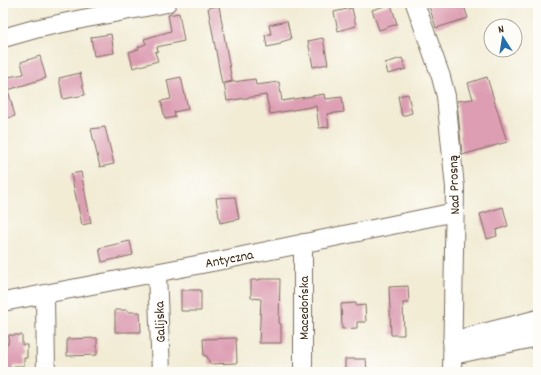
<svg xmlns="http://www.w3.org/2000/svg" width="541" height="375" font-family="Dekko,sans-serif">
<rect width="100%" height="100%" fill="#fdfcf7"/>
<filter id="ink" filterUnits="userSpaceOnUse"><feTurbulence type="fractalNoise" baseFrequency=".025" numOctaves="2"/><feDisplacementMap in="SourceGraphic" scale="8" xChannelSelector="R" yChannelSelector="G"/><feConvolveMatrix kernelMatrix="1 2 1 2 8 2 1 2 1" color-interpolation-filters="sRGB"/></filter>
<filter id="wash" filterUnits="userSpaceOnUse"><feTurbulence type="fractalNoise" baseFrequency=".012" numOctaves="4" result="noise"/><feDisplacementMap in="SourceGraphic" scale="16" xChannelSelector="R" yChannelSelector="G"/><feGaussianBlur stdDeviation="0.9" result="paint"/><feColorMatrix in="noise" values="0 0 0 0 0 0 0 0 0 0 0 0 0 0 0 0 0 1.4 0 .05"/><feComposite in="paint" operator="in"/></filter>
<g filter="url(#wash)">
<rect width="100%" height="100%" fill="#f2ecd5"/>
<g id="blocks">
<path fill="#dd9eb3" d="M439,3H463L468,18L436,28L429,6Z
M391,4L397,24L379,30L372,10Z
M219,6L232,81L225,83L255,79L256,85L279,82L282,101L324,94L325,99L342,97L344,112L327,114L329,127L319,128L316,106L270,114L266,95L227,101L224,83L222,84L208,8Z
M352,8L356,26L338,31L334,12Z
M179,13L184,41L157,47L158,51L155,52L158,61L133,68L129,52L139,49L138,47L146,44L144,39L171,31L168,15Z
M287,21L291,39L281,42V44L267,47L265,35L271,34L269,25Z
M111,34L114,53L94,56L91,37Z
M323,38L328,64L313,67L308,41Z
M40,56L46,78L8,90L15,116L3,119V78L24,74L21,62Z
M402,58L406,69L388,74L385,63Z
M80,73L85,95L63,99L59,78Z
M181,77L188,109L174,112L175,117L165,119L161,101L171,99L167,80Z
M487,77L507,142L462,155L457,101L473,99L468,83Z
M408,94L412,113L402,116L398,96Z
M105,127L114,164L100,167L91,129Z
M81,172L91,223L82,225L71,174Z
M235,197L239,219L220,223L216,198Z
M503,207L508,226L496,230L497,236L487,239L480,214Z
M130,241L133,255L102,262L99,248Z
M259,279H280L279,323L281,324V343H259L261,299L251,298V280H259Z
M408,286L409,303H403L404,335H391L389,287Z
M181,290H201V311H181Z
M356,303V306L365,305L366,322H357V328L342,329L341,304Z
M115,310H128V312H140L141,332H115Z
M9,335H22V345H27V358H24V366H14V372H3V344H8Z
M97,338V355L67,356V339Z
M236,338L237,363L210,364L207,356H204L203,339Z
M345,359H366L367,372H345Z"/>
</g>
</g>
<g filter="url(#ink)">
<use href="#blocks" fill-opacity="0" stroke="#7b6e5e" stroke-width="1"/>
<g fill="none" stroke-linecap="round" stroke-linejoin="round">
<defs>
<path id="minor" d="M415,3L441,77L446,96L455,188L452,372
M3,38L35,29L82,19L167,3
M157,273L161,372
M45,295L46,372
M3,302L228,259L455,212
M452,341L538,319
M453,355L538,337
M303,372V243"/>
</defs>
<use href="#minor" stroke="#7b6e5e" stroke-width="20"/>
<use href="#minor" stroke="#fff" stroke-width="18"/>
</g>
</g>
<g text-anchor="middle" stroke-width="3" stroke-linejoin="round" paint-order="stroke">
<g font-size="14" fill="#3b2a1e" stroke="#fdfcf7">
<text transform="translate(453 185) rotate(-92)" y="5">Nad Prosną</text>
<text transform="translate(229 258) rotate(-11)" y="5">Antyczna</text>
<text transform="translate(303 308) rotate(-90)" y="5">Macedońska</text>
<text transform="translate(159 322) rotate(-92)" y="5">Galijska</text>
</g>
</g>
<rect width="541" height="375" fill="none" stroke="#fdfcf7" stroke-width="16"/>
<g transform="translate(503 38) rotate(348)"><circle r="19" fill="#fdfcf7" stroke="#afa8a0"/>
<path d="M0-3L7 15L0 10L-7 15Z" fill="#1f6fb2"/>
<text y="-6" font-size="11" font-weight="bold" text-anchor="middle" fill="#3b2a1e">N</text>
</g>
</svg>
